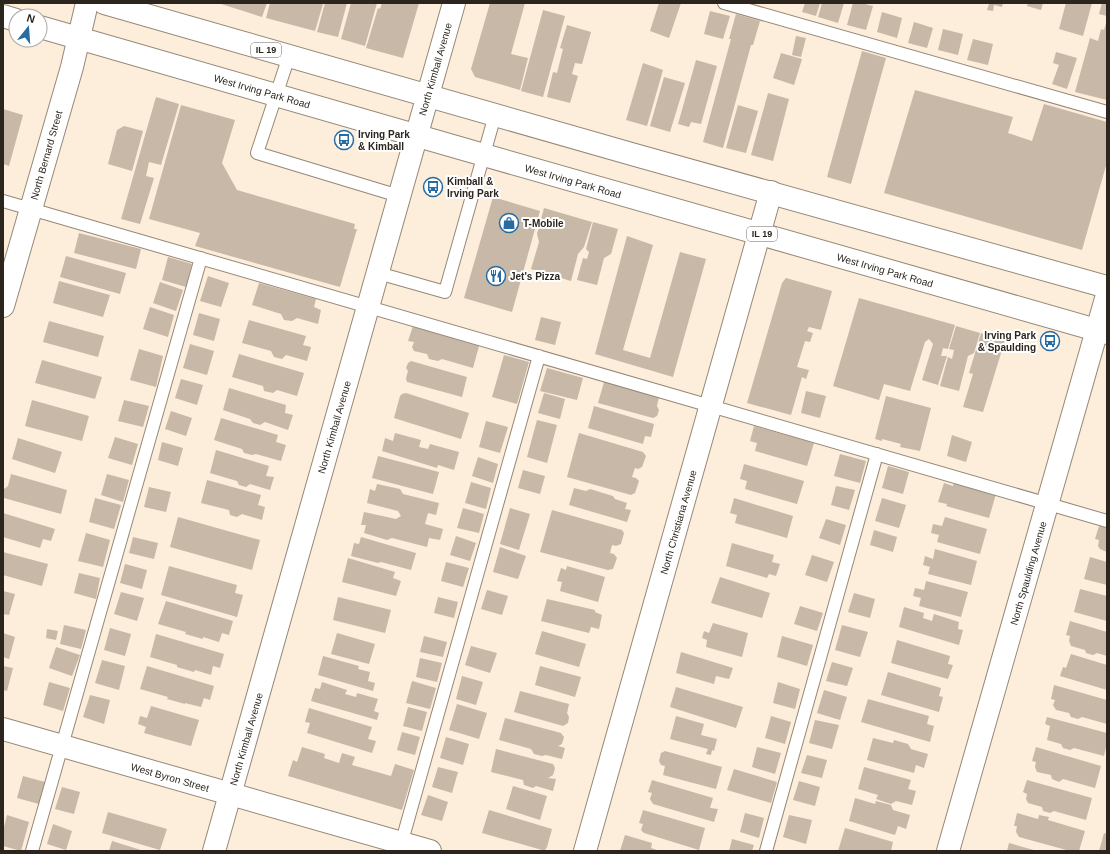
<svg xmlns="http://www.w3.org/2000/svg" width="1110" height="854" font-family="Helvetica,sans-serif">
<rect width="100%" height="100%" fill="#fdeddb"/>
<path fill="#c7b8a7" d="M218,3H267L262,17Z
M270,3H320L323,4L315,31L266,18Z
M325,3H347L338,37L317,32Z
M351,3H377L365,46L341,39Z
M382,3H419L403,58L366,48L378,8L380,9Z
M490,3H525L511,54L528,58L520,90L475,77L471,69Z
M659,3H681L669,38L650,31Z
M805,3H820L816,16L802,12Z
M822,3H844L838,23L818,17Z
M853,3H861L873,6L866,30L847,25Z
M986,3H1003L1002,7L994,5L993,11L987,10L989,4Z
M1028,3H1043L1041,10L1027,6Z
M1066,3H1092L1083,36L1059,29Z
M1102,3H1107V16L1099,14Z
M543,10L565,16L543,97L521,91Z
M710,11L730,16L723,39L704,34Z
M882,12L902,18L897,38L877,32Z
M736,14L760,21L753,45H751L723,148L703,142L731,39H729Z
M1107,20V100L1075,92L1090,38L1098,41L1101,29L1104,30Z
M914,22L933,28L927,48L908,43Z
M567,25L591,32L582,64L575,63L572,74L578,76L570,103L547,97L553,72L557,73L563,49L560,48Z
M943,29L963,34L958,55L938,50Z
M796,36L806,38L801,57L792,55Z
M973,39L993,44L988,65L967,60Z
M862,51L886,58L851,184L827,177Z
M1056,52L1077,58L1067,89L1052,84L1059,65L1053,63Z
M781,53L802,59L794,85L773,78Z
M696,60L717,66L701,124L691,122L689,127L678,124Z
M643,63L663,70L647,126L626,120Z
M664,77L685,83L670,132L650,126Z
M915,90L1013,117L1008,133L1032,141L1044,104L1107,122V162L1082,250L884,193Z
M768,93L789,99L773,161L751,155Z
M156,97L179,104L161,165L149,162L146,176L154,178L140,224L121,219Z
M181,105L235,120L222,163L237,190L355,224L354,229H357L340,287L195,246L200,233L149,219Z
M738,105L758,111L746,153L726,148Z
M3,109L23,115L9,166L3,164Z
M124,126L143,131L132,171L108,164L117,130Z
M493,197L540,211L512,312L464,298Z
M544,208L592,222L584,247L578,254L571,281L531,269L539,242L537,234Z
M593,222L618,229L611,254L604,258L597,285L577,280L583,258L587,259L589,252L586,249Z
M79,233L141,249L136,269L74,253Z
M627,236L653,245L623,350L650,358L680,252L706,259L673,377L595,354Z
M66,256L126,273L120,294L60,277Z
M168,257L192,264L186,287L162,280Z
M208,276L229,283L221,307L200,301Z
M786,278L832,291L821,330L809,327L807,331L813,333L810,342L805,341L797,367L809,370L806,379L802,377L791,415L747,403L782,283Z
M59,281L110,295L103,317L53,303Z
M160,282L183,290L176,311L153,303Z
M259,283L316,299L314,307L321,310L318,324L297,318L292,321L284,320L281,314L252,305Z
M859,298L955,325L948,349L943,348L941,356H947L938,385L922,380L933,344L929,339L925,342L910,391L884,384L879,400L833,386Z
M150,307L174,315L168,337L143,329Z
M199,313L220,319L214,341L193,335Z
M541,317L561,322L555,345L535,340Z
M249,320L306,336L303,345L311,347L307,361L286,355L282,359L274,357L271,351L242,343Z
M49,321L104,336L98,357L43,342Z
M413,326L479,346L473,368L442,359L438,361L429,359L427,354L414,351L412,347L414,342L408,341Z
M956,326L980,333L974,353L968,356L959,391L940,386L948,357L952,359L954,350L949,349Z
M981,333L1005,340L983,412L963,407L973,374L969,373Z
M190,344L214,351L207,375L183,368Z
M139,349L163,356L156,387L130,380Z
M239,354L304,373L297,396L277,390L273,393L264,391L263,386L232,377Z
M504,355L529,362L517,404L492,397Z
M42,360L102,377L95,399L35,383Z
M411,361L467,377L462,397L407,382L406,378L408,371L406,368L408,363Z
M547,368L583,378L577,400L540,391Z
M181,379L203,385L197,405L175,398Z
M604,382L659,397L657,406L659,410L657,416L653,418L598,403Z
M229,388L286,405L285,413L293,415L288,430L265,422L260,425L253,423L250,419L223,410Z
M806,391L826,396L820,418L801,413Z
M406,393L469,413L461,439L394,418L400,396L402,394Z
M544,393L565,399L560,419L538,413Z
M886,396L931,408L920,451L900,447L901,444L882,439V441L875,439Z
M32,400L89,416L82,441L25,426Z
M124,400L149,406L143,427L118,421Z
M594,406L654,424L651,437L645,436L643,444L588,428Z
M171,411L192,418L186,436L165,429Z
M221,418L278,435L276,442L286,445L281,461L256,454L252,455L244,453L242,449L214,440Z
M537,420L557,425L547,463L527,457Z
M486,421L508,427L500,453L479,447Z
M754,426L814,443L807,466L755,451L757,443L750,441Z
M395,433L421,440L419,447L428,449L430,444L459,452L454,470L438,465L437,468L382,451L385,438L393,441Z
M579,433L643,452L646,456L642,467L638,469L635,468L632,477L636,478L639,481L635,493L631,495L567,477Z
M952,435L972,442L966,462L947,456Z
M115,437L138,444L132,465L108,458Z
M18,438L62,452L55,473L12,459Z
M162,442L183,448L178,466L158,460Z
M216,450L269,466L266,476L274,477L270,490L250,484L246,487L239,485L237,481L210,473Z
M840,454L866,461L860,483L834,476Z
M378,456L439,472L433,494L372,478Z
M478,457L498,464L493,483L472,476Z
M744,464L804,481L797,504L745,489L747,481L740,479Z
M888,466L909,472L903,494L882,488Z
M523,470L545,476L540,494L518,488Z
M11,474L67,490L61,514L4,498L3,495L4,489L8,486Z
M107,474L129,480L123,502L101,495Z
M207,480L261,495L258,505L265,507L262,520L242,514L237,517L230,515L229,510L201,503Z
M471,482L491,488L486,509L465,503Z
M954,482L996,494L989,518L946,506L947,504L938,502L944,483L953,486Z
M377,484L400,489L403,494L439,503L436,515L428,513L425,524L443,529L440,540L429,538L427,547L392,538L387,540L364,533L366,525H361L364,512L396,519L401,516L398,511L367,503L370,489L375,491Z
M836,486L855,490L849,510L831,505Z
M149,487L171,492L166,512L144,507Z
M574,488L586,491L590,489L613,496L615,499L627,503L625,509L631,510L627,522L569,505Z
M95,498L121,505L114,529L89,522Z
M734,498L793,516L787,538L735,523L737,515L730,513Z
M882,498L906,505L899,528L875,521Z
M463,508L484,514L479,533L457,528Z
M510,508L530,514L519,550L500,544Z
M552,510L622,530L624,533L621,544L616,546L612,545L610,553L614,554L617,558L613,569L608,570L540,552Z
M3,513L55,529L51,541L43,539L40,548L3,537Z
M178,517L260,540L252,570L170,547Z
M945,517L987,529L980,554L937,542L939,535L931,533L933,524L942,526Z
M826,519L846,525L840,545L819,538Z
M1099,526L1107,528V552L1100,549L1098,546L1099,540L1095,539Z
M874,530L897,537L893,552L870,545Z
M86,533L110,540L103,567L78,561Z
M456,536L476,543L470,561L450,555Z
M133,537L158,543L154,559L129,553Z
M361,537L416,553L411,570L381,562L378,563L351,556L354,543L359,544Z
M732,543L774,555L772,562L780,564L776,576L769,574L767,578L726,566Z
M500,547L526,556L518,579L493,572Z
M935,549L977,561L971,585L928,574L930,567L923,565L925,556L933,559Z
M3,552L48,564L42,586L3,575Z
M812,555L834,562L827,582L805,575Z
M1090,557L1107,562V585L1084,579Z
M348,558L395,572L393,578L401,581L396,596L342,582Z
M446,562L469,568L463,587L441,581Z
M125,564L147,570L142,589L120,583Z
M169,566L237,585L235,593L243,595L237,617L161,595Z
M567,566L605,577L598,602L560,591L562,582L557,581L561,568L566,570Z
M79,573L100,578L96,599L74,593Z
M720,577L770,593L762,618L711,603Z
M926,581L968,592L961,617L919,606L921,598L913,596L915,588L924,590Z
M1080,589L1107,596V621L1074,612Z
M487,590L508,596L502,615L481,609Z
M3,591L15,594L9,615L3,614Z
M121,592L144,598L137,621L114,614Z
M854,593L875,599L870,618L848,612Z
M338,597L391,610L385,633L333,620Z
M438,597L458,602L454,618L434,613Z
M547,599L595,610V612L602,615L599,629L591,627L589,633L541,621Z
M166,601L233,621L229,635L222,633L219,642L203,637V639L185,634L186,632L158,624Z
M800,606L823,613L817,631L794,624Z
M904,607L924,613L923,618L932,621L934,614L959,622L958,629L963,630L959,645L899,627Z
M1070,621L1107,632V656L1097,653L1093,655L1086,653L1085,650L1071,646L1069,641L1070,636L1066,635Z
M713,623L748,633L742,657L706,647L707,640L702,638L704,631L709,633Z
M64,625L86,630L81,649L60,644Z
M842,625L868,632L860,657L835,650Z
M110,628L131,634L125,656L104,650Z
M47,629L58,631L56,640L46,638Z
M542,631L586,644L579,667L535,654Z
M3,633L15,637L9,659L3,657Z
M337,633L375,644L369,664L331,654Z
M156,634L224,654L220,668L213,666L211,675L195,670L194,672L177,667V665L150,657Z
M424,636L447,642L443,657L420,652Z
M782,636L813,645L807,666L777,657Z
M897,640L950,656L948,664L953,665L948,679L891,663Z
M471,646L497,653L490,673L465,665Z
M56,647L80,655L72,676L49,668Z
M681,652L733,668L729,679L716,676L714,684L676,673Z
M1071,654L1107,665V690L1060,676L1063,667L1066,668Z
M323,656L359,666L358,669L370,672L368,681L375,683L373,691L318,675Z
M420,658L442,663L437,682L416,677Z
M102,660L125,666L119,690L95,683Z
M832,662L853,668L847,686L826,681Z
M3,666L13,668L7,691L3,690Z
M147,666L214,686L210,700L204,698L201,707L185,703V704L167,699L168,697L140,689Z
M540,666L581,677L575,697L535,685Z
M888,672L941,688L939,696L943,697L939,712L881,695Z
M462,676L483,682L476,705L456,699Z
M412,681L436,688L430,709L406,703Z
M49,682L70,688L63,711L43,705Z
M322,682L347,690L345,694L356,697L357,693L378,699L374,711L379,713L377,720L311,701L315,688L320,689Z
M778,682L800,689L795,709L773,703Z
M1054,685L1107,700V724L1082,717L1078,719L1071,717L1069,713L1056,710L1053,705L1055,700L1051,699Z
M676,687L743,707L736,728L670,707Z
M824,690L847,697L840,720L817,713Z
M520,691L569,704L567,713L569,717L568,723L563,726L514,712Z
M90,695L110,700L104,724L83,717Z
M868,699L929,716L927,724L934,726L930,742L861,722Z
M457,704L487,713L479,739L449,730Z
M151,706L199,720L191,746L144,733L146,727L138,724L140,716L147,718Z
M408,707L427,712L422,731L403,726Z
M309,708L372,727L368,739L376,741L372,753L307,733L310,723L305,722Z
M676,716L704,724L701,735L717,739L714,751L712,750L711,755L706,754L708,749L670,739Z
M771,716L791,722L785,744L765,738Z
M1047,717L1107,733V743L1104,756L1074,748L1070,750L1063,748L1061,744L1047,740L1050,726L1045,724Z
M505,718L561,733L564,737L562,744L558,746L565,748L562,759L546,755L542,756L534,754L531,749L499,740Z
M815,720L839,725L832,749L809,743Z
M402,732L420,737L415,755L397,750Z
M446,737L469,744L463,765L440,758Z
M873,738L893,743L894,740L908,744L911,749L928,754L924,768L916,765L914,773L867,760Z
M302,747L325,754L324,758L339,763L342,753L355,757L352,765L391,776L395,764L414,770L402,810L288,776L293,760L297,762Z
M757,747L781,753L775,774L752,767Z
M1036,747L1101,766L1095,788L1063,779L1059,782L1052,779L1051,775L1037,772L1035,767L1036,762L1032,761Z
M496,749L553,764L555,768L553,775L548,778L556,779L553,791L536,786L533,788L524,785L523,780L491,772Z
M665,751L722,767L716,789L663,775L665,766L661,765L659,761L661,753Z
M807,755L827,760L822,778L801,773Z
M438,767L458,772L452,793L432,787Z
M864,767L911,780L908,789L916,791L912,805L896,801L891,804L876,799L878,795L858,789Z
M734,769L777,782L771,803L727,790Z
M23,776L45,782L39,804L17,798Z
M652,780L713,798L710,808L718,809L714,822L653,804L650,799L652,793L648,792Z
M1027,780L1092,798L1086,820L1054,811L1050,813L1043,811L1042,807L1028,803L1026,799L1027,794L1023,792Z
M799,781L820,787L815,806L793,800Z
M513,786L547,796L540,820L506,809Z
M62,787L80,792L74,814L55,809Z
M428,795L448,802L442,821L421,815Z
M855,798L875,804L876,801L891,805L893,810L910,815L906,829L898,826L895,835L849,821Z
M489,810L552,829L547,847L545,850H542L482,833Z
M643,810L705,828L699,850L644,833L641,830L643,824L639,823Z
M108,812L167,829L160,850L102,833Z
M745,813L764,818L759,838L740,832Z
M1017,813L1038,819L1039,815L1049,817L1048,820L1085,831L1079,851H1070L1019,837L1016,832L1017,826H1014Z
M7,815L29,822L21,851L3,846V831Z
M789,815L812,820L806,844L783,837Z
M53,824L72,831L66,850L47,844Z
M845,828L893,842L891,851H838Z
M1104,833L1107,834V851H1099Z
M625,835L652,843L651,848L660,851H620Z
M732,839L754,845L752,851H729Z
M112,841L144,851H109Z
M1009,843L1037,851H1007Z"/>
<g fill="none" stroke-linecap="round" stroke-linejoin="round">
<defs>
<path id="service" d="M724,3L1107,112
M289,56L257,153L399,196
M3,201L1107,521
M378,273L445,292L495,115
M400,848L539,356
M32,851L201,258
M766,851L877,454"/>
<path id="minor" d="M3,306L72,67L87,3
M3,729L430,851
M585,851L771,192
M948,851L1107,295"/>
<path id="tertiary" d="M214,851L454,3"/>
<path id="primary" d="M104,3L635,155L1107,287
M3,16L16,20
M40,27L484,155L1107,333"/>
</defs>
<use href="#service" stroke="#968878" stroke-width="14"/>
<use href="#minor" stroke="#968878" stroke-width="24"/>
<use href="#tertiary" stroke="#968878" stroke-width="24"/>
<use href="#primary" stroke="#968878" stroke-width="24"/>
<use href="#service" stroke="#fff" stroke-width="12"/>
<use href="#minor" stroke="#fff" stroke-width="22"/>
<use href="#tertiary" stroke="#fff" stroke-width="22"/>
<use href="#primary" stroke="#fff" stroke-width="22"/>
</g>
<defs>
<symbol id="bus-ring" viewBox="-11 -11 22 22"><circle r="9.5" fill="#fff" stroke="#276ba0" stroke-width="1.5"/><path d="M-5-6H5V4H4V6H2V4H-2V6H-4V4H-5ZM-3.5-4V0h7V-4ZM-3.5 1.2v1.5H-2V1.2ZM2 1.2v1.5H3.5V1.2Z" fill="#276ba0"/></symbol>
<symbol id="shop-ring" viewBox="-11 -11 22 22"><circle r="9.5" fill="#fff" stroke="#276ba0" stroke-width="1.5"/><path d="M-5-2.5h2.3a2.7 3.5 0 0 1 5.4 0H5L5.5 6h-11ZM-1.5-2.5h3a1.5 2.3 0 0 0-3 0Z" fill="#276ba0"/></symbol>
<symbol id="restaurant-ring" viewBox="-11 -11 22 22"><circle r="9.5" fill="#fff" stroke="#276ba0" stroke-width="1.5"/><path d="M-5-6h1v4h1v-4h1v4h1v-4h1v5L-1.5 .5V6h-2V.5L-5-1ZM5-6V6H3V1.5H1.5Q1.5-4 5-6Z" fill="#276ba0"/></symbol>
</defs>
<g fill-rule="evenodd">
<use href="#bus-ring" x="333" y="129" width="22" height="22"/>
<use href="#bus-ring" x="422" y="176" width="22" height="22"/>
<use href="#shop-ring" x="498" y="212" width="22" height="22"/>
<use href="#restaurant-ring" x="485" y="265" width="22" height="22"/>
<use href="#bus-ring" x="1039" y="330" width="22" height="22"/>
</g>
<g text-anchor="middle" stroke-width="4" stroke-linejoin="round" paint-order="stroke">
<g fill="#fff" stroke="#6b6662" stroke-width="1">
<rect x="251" y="43" width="30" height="14" rx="3"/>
<rect x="747" y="227" width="30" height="14" rx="3"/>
</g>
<g font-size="9" font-weight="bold" fill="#2b251e">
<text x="266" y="53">IL 19</text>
<text x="762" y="237">IL 19</text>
</g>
<g font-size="10" fill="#2b251e" stroke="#fff">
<text transform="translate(435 69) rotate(-74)" y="4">North Kimball Avenue</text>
<text transform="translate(262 91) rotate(16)" y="4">West Irving Park Road</text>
<text transform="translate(46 155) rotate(-74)" y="4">North Bernard Street</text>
<text transform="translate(573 181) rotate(16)" y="4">West Irving Park Road</text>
<text transform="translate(885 270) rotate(16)" y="4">West Irving Park Road</text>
<text transform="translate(334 427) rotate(-74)" y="4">North Kimball Avenue</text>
<text transform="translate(678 522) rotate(-74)" y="4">North Christiana Avenue</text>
<text transform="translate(1028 573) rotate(-74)" y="4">North Spaulding Avenue</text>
<text transform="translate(246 739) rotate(-74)" y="4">North Kimball Avenue</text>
<text transform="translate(170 777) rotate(16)" y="4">West Byron Street</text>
</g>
<g font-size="10" font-weight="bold" fill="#2b251e" stroke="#fff" text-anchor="start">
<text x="358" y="138">Irving Park<tspan x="358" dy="12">&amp; Kimball</tspan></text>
<text x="447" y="185">Kimball &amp;<tspan x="447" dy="12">Irving Park</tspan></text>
<text x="523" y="227">T-Mobile</text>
<text x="510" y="280">Jet's Pizza</text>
<text x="1036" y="339" text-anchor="end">Irving Park<tspan x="1036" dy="12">&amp; Spaulding</tspan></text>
</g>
</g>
<rect width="1110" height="854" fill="none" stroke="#2b251e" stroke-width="8"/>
<g transform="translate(28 28) rotate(17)"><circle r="19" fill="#ffffff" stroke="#aaa8a5"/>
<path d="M0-3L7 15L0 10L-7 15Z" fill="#276ba0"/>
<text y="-6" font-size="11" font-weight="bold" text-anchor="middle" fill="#2b251e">N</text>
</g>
</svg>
